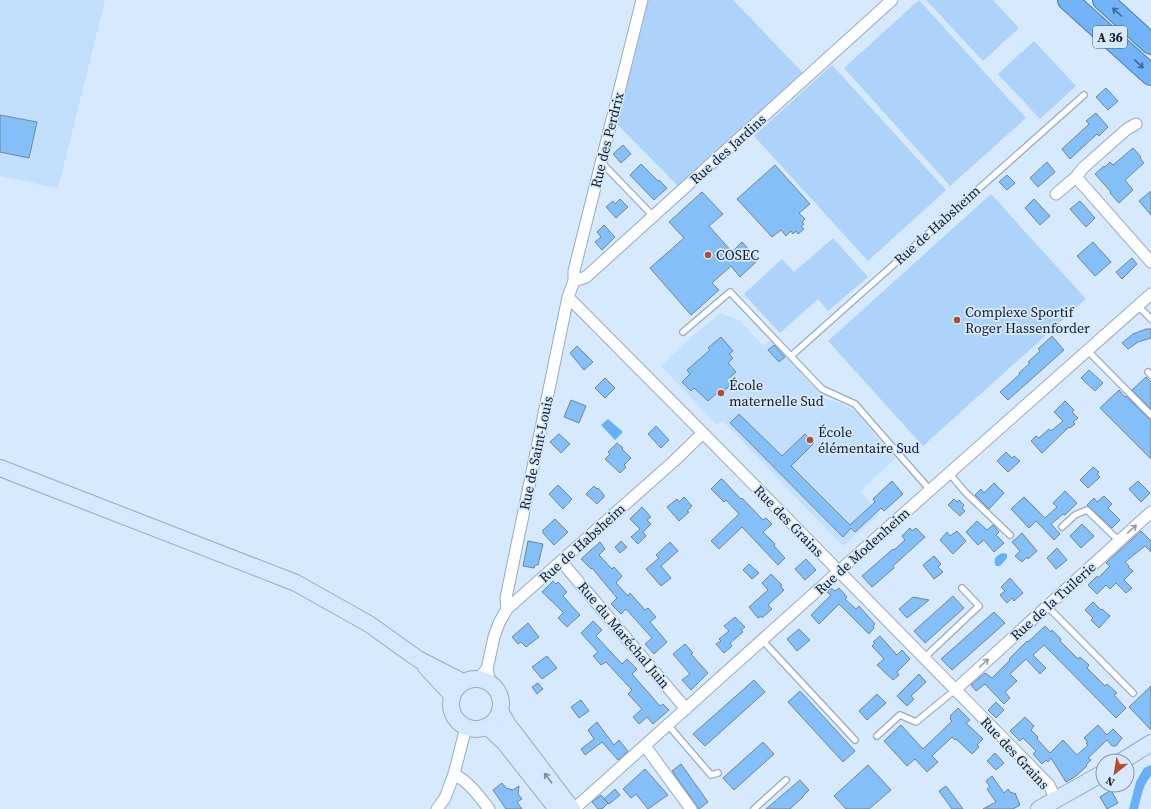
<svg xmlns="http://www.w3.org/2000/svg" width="1151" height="809" font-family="'Source Serif 4',serif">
<rect width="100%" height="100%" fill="#d6e9fd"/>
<path fill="#c2dffe" d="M0,0H105L58,188L0,176Z
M721,313L741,321L763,346L770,340L825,399L840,403L855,411L895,459L860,491L879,514L843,546L723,421L717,425L661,366L696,333Z"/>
<path fill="#aed3fa" d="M644,0H733L803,73L678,186L611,118Z
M919,0L1026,118L950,186L844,68Z
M926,0H993L1019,28L983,61Z
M1034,41L1076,86L1040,119L998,74Z
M832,65L946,190L868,261L754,136Z
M991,194L1086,299L923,446L828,341Z
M833,238L868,277L828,311L818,299L780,333L744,294L782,259L794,272Z"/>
<path fill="#67b0f8" d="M608,419L623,432L615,440L601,425Z
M1003,553L1007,554V558L1000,566H996C992,559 997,555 1003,553Z
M1151,765V776C1143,784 1141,798 1138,809H1129L1136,782L1144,768Z"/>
<path fill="#85bff8" stroke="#70869d" d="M1106,88L1118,101L1108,110L1096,97Z
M1096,113L1108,127L1099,136L1097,134L1070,159L1062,149L1089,124L1086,121Z
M0,115L37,122L29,158L0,152Z
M623,145L631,154L621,163L613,154Z
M1133,148L1141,157L1140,158L1144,163L1125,180L1133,190L1119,203L1110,193L1111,192L1095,174L1104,166L1105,167L1110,162L1113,165Z
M1047,162L1055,172L1038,187L1030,178Z
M641,164L658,181L659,180L667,188L654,200L630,175Z
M775,165L810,204L799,213L805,219L802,222L804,224L801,226L804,229L798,234L796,231L793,234L791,231L786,236L781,230L772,237L737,199Z
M1007,175L1015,183L1007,190L999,182Z
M1151,191V215L1139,201Z
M702,192L723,214L709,226L732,252L742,242L758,260L740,277L731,266L712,283L719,290L691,315L650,268L684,238L669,222Z
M620,199L628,207L616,218L606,207L613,201L615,204Z
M1034,199L1050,216L1040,225L1025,208Z
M1080,201L1095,218L1086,227L1070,209Z
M604,225L615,237L602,250L595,242L601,237L597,232Z
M1093,242L1111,262L1095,276L1077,256Z
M1132,258L1137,264L1122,279L1116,272Z
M1146,329H1151V338L1138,342L1128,349L1122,343L1133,334Z
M1052,336L1064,350L1008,400L1000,392L1020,374L1019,373L1030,363L1028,362L1040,351L1038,349Z
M721,337L733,351L729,354L733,358L728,363L736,372L728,379L732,384L718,395L717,393L708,401L694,388L691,391L682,382L690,374L687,370L710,350L708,348Z
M774,345L785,357L779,362L768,350Z
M577,346L593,362L584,370L570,353Z
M1089,370L1103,383L1095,391L1081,378Z
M1146,377L1151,382V409L1132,390Z
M605,378L615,388L605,398L595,388Z
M1119,390L1125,397L1126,396L1148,418L1151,419V459L1100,408Z
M571,400L586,406L579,423L564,417Z
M1065,401L1074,410L1072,412L1078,418L1073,422L1075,424L1070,428L1069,427L1042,453L1031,441L1036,436L1039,438L1049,429L1051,431L1063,421L1054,412Z
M739,414L782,456L805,434L814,443L791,466L850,525L875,502L873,499L892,481L903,494L884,511L881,508L855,532L851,528L843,537L730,423Z
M656,426L669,440L661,448L648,434Z
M559,434L570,444L561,453L550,442Z
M617,443L623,448L622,449L631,458L624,465L626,467L620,473L605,459L610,454L608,452Z
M1006,452L1012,458L1014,456L1020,461L1008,472L997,461Z
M1093,467L1099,472L1097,474L1100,477L1088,488L1080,480Z
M721,479H722L741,499L742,498L763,520L766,518L772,524L763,532L775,544L774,546L785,558L778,565L742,527L719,549L711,541L739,514L726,500L724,502L711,489Z
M1138,481L1150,493L1141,502L1129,489Z
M994,483L1004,493L989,509L975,495L981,489L984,493Z
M558,485L572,499L563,509L549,494Z
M594,486L597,489L598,488L604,495V497L597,504L586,494Z
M1065,491L1077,503L1065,515L1063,514L1051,524L1060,534L1054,540L1036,521L1029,528L1011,509L1024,497L1045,518L1057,507L1053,503Z
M1104,496L1112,504L1108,508L1120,520L1112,528L1087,505L1094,498L1097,502Z
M684,497L692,506L687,511L689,512L679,521L667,507L677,499L679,502Z
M954,499L957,502L959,500L964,505L962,508L965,511L960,516L948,505Z
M642,507L651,517L647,520L651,524L643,532L646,536L638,544L631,537L640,529L630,519Z
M555,519L568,532L554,545L543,533V530Z
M977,521L987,530L993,525L999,532L996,535L1004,543L994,552L984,540L978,545L966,532Z
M1082,524L1094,536L1081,548L1070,536Z
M910,528L912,531L916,528L925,537L893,566L894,568L872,587L862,576L893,549L894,550L905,540L902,536Z
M957,531L966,541L953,554L940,540L947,532L950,536Z
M1141,531L1151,541V552L1145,546L1125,562L1129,566L1128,567L1133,571L1124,580L1132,588L1126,593L1116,583L1110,589L1106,585L1097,594L1088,585L1097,576L1098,578L1110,566L1106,563Z
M1022,533L1037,551L1028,559L1027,557L1022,562L1015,556L1020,551L1012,542Z
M528,541L543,544L538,565H535L534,568L523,566Z
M621,541L627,547L620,553L615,547Z
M600,542L605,549L599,555L612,569L614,567L622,576L616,583L628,596L630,593L645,610L648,608L656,617L650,622L667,642L654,654L645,644L652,638L626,609L621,614L611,604L617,598L592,568L591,569L581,559Z
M670,542L678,551L661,566L671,578L661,586L646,569L659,558L656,555Z
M1057,548L1067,560L1056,569L1047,558Z
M934,556L941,564L938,567L943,572L934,579L923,565Z
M806,559L816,570L805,580L795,569Z
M749,564L759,573L752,579L743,570Z
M771,574L782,585L780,586L784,590L768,605L772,609L762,618L761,616L758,618L749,607L768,590L762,583Z
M1010,578L1023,593L1014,601L1012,598L1007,603L1000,595L1005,591L1001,587Z
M553,581L556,584L558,582L567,592L563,596L580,615L567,627L558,618L563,613V612L542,592Z
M831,588L835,591L839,588L847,597L845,599L856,609L859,606L875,624L873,626L874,628L869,634L839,604L819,624L811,615L831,595L827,592Z
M953,596L964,608L925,643L914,631Z
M913,597L929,600L907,618L899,609Z
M1093,602L1101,610L1102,609L1110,616L1099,628L1091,620L1093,618L1085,610Z
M994,612L1005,623L952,670L941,659Z
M735,617L745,627L741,630L743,632L730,643L732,646L724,653L716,644L721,641L719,639L729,631L724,626Z
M593,621L602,630L596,636L622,664L627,659L637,669L632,674L660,706L663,704L669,710L653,724L647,717L639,724L633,717L642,709L628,694L632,690L606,662L601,665L593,656L598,652L581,633Z
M528,623L539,637L526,647L521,642L518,644L512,637Z
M1045,626L1051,632L1052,630L1061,639L1060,641L1078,659L1080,657L1089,665L1087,668L1105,686L1107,684L1117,693L1114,695L1126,708L1116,718L1044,645L1033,655L1046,668L1040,674L1026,659L1010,674L1017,681L1005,692L1010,698L1004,704L985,684L976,691L971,685L985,673L992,678L1010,660L1009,659L1027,641L1028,642Z
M799,629L810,640L797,651L787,639Z
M880,636L897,655L902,650L910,659L897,672L899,675L893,680L877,665L884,659L872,646L875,643L873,642Z
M685,644L693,653L691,654L708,673L691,690L682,680L690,674L673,654Z
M547,656L557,668L542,679L532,667Z
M919,674L926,682L911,696L914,699L907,706L897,696Z
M754,680L765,692L705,746L693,734Z
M538,683L543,689L537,694L532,687Z
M1151,686V730L1129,707Z
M800,691L855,751L843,762L788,702Z
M877,694L886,703L867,720L859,711Z
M581,700L589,711L579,718L571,707Z
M996,702L1004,710L996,718L988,710Z
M958,708L970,720L966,723L983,739L977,745L979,747L972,754L956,739L955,740L952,737L932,756L938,762L927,772L915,759L907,766L884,741L901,725L923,749L952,721L950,719L951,717L950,716Z
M1025,717L1034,726L1031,730L1038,737L1037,739L1050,753L1063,740L1077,755L1088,745L1086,743L1088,742L1084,738L1098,725L1107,735L1113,729L1122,738L1116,746H1112L1107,740L1088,758L1091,760L1086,765L1087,766L1076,776L1066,782L1051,758L1048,762L1046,760L1042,764L1033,754L1036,751L1023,738L1020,741L1010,731Z
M597,722L614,745L619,740L628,751L618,760L602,742L585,755L581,749L594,739L588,730Z
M763,742L774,754L734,790L723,778Z
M995,753L1004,763L996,770L987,761Z
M681,764L708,802L699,809L672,771Z
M868,765L891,790L869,809H846L834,796Z
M645,769L668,795L648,809L636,794L631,798L623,789Z
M992,776L1004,793L1008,789L1011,793L1012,792L1013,794L1015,793L1020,805L1013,809H983L996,802L987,789L990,787L986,781Z
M800,780L809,790L803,796V797L790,809H766Z
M502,783L506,788L513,790L519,786L518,794L522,799L517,802L522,809H506L493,790Z
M946,786L952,794L963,809H952L939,791Z
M615,789L620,795L609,804L604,799Z
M1111,790L1118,803L1107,809L1100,797Z
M601,795L608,803L602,809H598L592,802Z"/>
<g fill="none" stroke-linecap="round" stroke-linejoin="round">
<defs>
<path id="service" d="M602,163L653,216
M1138,306L1151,319
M683,332L730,292L822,389L855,404L930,490
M1087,350L1151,415
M791,356L1084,95
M1148,372L1151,375
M949,473L965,492L1010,535
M1062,527L1075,515L1087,510L1119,541
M1047,606L1133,693
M762,640L855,740
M924,658L979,606L962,588
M668,725L711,775L718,773
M877,736L900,715L916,722L955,690
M754,809L786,780"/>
<path id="minor" d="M1076,177L1083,168L1127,129L1136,124
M1056,194L1076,177L1151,262
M574,281V271L642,0
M568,297L703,433L1049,785L1056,800
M561,561L686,709
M507,609L506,598L568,297L574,281L586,277L892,0
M478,679L487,669
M490,683L487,669L494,637L499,623L507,609L674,461L703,433
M955,690L1151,512
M645,746L691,809
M454,774C469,782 479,796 489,809
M437,809L445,798L454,774L466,727
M574,809L839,571L1151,294"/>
<path id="secondary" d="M0,468L296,583L369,624L418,659L463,682
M426,667L452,695
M451 704a25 25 0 1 1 50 0a25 25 0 1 1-50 0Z
M500,711L508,725L516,735L572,809
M487,726L505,743L557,809
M1122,761L1151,743
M1039,809L1103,773"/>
<path id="motorway" d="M1068,0L1151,75
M1103,0L1151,44"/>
</defs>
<use href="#service" stroke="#95acc3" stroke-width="8"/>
<use href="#minor" stroke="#95acc3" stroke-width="13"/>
<use href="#secondary" stroke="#95acc3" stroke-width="18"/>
<use href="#motorway" stroke="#517fad" stroke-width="22"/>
<use href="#service" stroke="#fff" stroke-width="5.5"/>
<use href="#minor" stroke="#fff" stroke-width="11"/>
<use href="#secondary" stroke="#d5e8fd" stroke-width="16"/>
<use href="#motorway" stroke="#72b4f7" stroke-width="20"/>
</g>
<defs><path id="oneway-shaft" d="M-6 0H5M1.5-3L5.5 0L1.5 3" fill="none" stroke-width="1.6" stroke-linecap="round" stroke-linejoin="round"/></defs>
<g stroke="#42688e">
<use href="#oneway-shaft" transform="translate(1117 12) rotate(-138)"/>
<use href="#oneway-shaft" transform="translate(1139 64) rotate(43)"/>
</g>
<g stroke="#95999c">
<use href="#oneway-shaft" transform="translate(1132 529) rotate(-42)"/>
<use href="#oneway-shaft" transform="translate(984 663) rotate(-42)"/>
</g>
<use stroke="#7e8c9b" href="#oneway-shaft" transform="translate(548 778) rotate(-127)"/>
<g fill="#b44d27" stroke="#d6e9fd" stroke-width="1.5">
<circle cx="708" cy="255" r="4"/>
<circle cx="957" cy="320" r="4"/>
<circle cx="721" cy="393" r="4"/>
<circle cx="810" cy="440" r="4"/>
</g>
<g text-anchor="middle" stroke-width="3.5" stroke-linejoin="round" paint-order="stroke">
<rect fill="#d6e9fd" stroke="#4e5a65" stroke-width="1" x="1093" y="26" width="34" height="22" rx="3"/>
<g font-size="13" font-weight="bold" fill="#131c24">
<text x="1110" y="42">A 36</text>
</g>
<g font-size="14" fill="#131c24" stroke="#d6e9fd">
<text transform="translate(607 140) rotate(-76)" y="5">Rue des Perdrix</text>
<text transform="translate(728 149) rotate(-42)" y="5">Rue des Jardins</text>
<text transform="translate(937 225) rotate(-42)" y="5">Rue de Habsheim</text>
<text transform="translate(536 453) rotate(-78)" y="5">Rue de Saint-Louis</text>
<text transform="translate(789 521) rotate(46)" y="5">Rue des Grains</text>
<text transform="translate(582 543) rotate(-42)" y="5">Rue de Habsheim</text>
<text transform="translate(862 551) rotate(-42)" y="5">Rue de Modenheim</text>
<text transform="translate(1053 601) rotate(-42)" y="5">Rue de la Tuilerie</text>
<text transform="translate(624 635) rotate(50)" y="5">Rue du Maréchal Juin</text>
<text transform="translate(1015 753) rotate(47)" y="5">Rue des Grains</text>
</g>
<g font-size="14" fill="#131c24" stroke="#d6e9fd" text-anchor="start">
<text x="716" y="260">COSEC</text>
<text x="965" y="317">Complexe Sportif<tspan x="965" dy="16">Roger Hassenforder</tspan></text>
<text x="729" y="390">École<tspan x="729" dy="16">maternelle Sud</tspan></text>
<text x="818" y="437">École<tspan x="818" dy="16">élémentaire Sud</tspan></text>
</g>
</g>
<g transform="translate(1115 773) rotate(210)"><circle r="19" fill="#d6e9fd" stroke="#8897a6"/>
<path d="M0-3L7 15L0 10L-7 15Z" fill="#b44d27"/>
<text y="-6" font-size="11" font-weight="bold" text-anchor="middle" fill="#131c24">N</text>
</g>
</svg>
